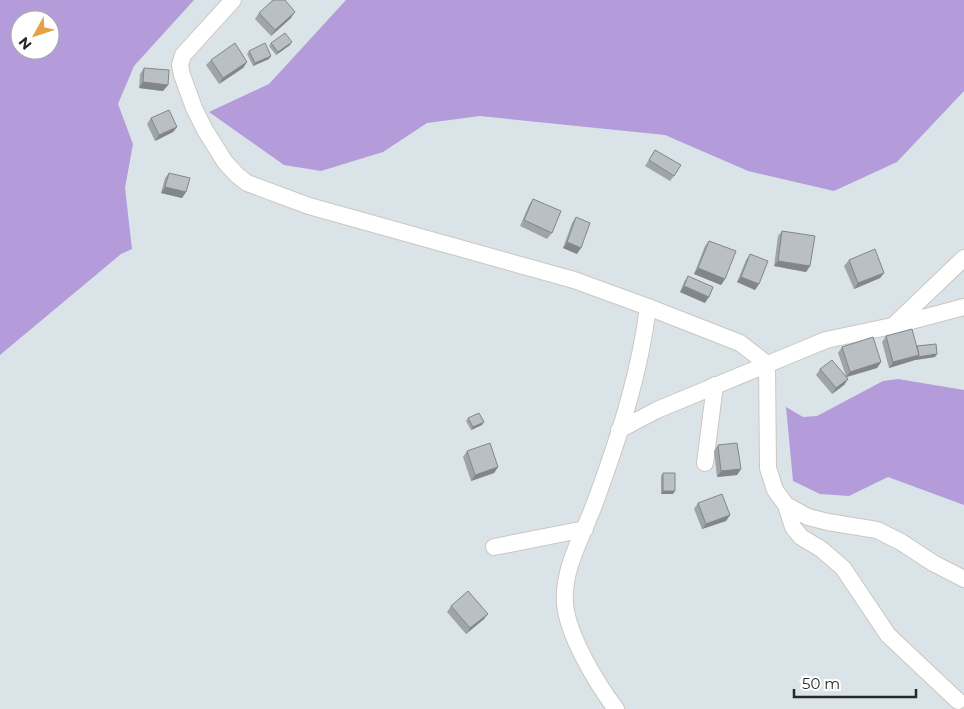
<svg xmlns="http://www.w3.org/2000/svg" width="964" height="709" font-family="Montserrat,sans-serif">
<rect width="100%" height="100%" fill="#dae4e8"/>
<path fill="#b49bda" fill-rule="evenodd" d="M0,0H194L134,66L118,104L133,144L125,188L132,249L121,254L0,355ZM20,20H50V50H20Z
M346,0H964V91L897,162L834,191L748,171L665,135L480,116L427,123L383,152L321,171L284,165L209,112L269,84Z
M898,379L964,390V505L888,477L849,496L820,494L793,481L786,407L803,417L817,416L883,381Z"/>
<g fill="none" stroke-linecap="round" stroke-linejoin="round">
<defs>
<path id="street" d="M233,0L183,55L180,65L182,75L194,108L205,130L225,162L237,175L247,183L309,206L574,280L648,307L740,343L767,364L768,468L775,490L786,505L793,527L801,537L821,549L843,568L888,635L958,701
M894,325L964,258
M619,430L657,410L826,340L892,326L964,307
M705,463L715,385
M786,505L808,517L828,522L877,530L901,542L933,563L964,579
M494,547L585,529
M616,709C597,684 568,636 565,604C562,568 584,534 596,500C619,437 640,373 648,307"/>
</defs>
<use href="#street" stroke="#cdc6be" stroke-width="18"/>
<use href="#street" stroke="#fff" stroke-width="16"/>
</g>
<path fill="#9fa4a8" d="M259,13L291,18L271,36L255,19Z
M271,43L290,45L276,55L269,46Z
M249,51L269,59L253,66L247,54Z
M211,60L247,62L243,68L219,84L206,65Z
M144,68L168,85L163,91L139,88L140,74Z
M151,118L177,127L173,132L155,141L147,124Z
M655,150L674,176L670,181L645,166Z
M169,173L186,192L182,198L161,193L165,178Z
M533,199L552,233L547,239L520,226L529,205Z
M576,217L577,254L563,248L572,223Z
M782,231L810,266L806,272L774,266L778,236Z
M709,241L725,279L721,285L694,274L705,246Z
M750,254L759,284L755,290L737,282L746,260Z
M849,260L884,273L880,278L854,289L844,266Z
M688,276L705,303L680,292L684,282Z
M886,336L917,346L937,354L935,357L915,360L889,368L882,342Z
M842,347L881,362L877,368L847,377L848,379L844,385L832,394L816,375L820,369L846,376L838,353Z
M468,418L482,425L471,430L466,421Z
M718,445L741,469L737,475L717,477L714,451Z
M467,451L498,467L494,473L471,481L463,457Z
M663,473L673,494H661V476Z
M698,503L730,515L726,521L702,529L694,509Z
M451,606L484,619L466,634L447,612Z"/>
<path fill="#828688" d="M295,12L291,18L271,36L275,30Z
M292,42L290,45L276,55L278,52Z
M271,56L269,59L253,66L255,63Z
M247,62L243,68L219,84L223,78Z
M143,82L168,85L163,91L139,88Z
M177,127L173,132L155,141L159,135Z
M165,187L186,192L182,198L161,193Z
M567,242L581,248L577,254L563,248Z
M778,261L810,266L806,272L774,266Z
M698,268L725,279L721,285L694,274Z
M884,273L880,278L854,289L858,283Z
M741,277L759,284L755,290L737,282Z
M684,286L709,297L705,303L680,292Z
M937,354L935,357L915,360L917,357Z
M919,355L915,360L889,368L893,362Z
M881,362L877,368L846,377L850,372Z
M848,379L844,385L832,394L836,388Z
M484,422L482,425L471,430L473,427Z
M498,467L494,473L471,481L475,475Z
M741,469L737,475L717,477L721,471Z
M663,491H675L673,494H661Z
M730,515L726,521L702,529L706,524Z
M488,614L484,619L466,634L470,628Z"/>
<path fill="#b9bfc3" stroke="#828688" d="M273,0H285L295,12L275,30L259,13Z
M285,33L292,42L278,52L271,43Z
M235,43L247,62L223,78L211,60Z
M265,43L271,56L255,63L249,51Z
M144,68L169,70L168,85L143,82Z
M169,110L177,127L159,135L151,118Z
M655,150L681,165L674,176L649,160Z
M169,173L190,178L186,192L165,187Z
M533,199L561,211L552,233L524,220Z
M576,217L590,223L581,248L567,242Z
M782,231L815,236L810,266L778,261Z
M709,241L736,251L725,279L698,268Z
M875,249L884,273L858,283L849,260Z
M750,254L768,261L759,284L741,277Z
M688,276L713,287L709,297L684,286Z
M912,329L919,355L893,362L886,336Z
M873,337L881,362L850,372L842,347Z
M936,344L937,354L917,357L919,355L917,346Z
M832,360L848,379L836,388L820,369Z
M479,413L484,422L473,427L468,418Z
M490,443L498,467L475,475L467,451Z
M737,443L741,469L721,471L718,445Z
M663,473H675V491H663Z
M722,494L730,515L706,524L698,503Z
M468,591L488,614L470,628L451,606Z"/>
<g transform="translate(35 35) rotate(230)"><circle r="24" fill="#ffffff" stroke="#a9a9a9"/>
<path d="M0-4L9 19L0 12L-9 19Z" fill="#e6a048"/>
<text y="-8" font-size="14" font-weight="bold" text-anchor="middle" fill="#272727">N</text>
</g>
<path d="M794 689v8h122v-8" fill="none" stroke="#272727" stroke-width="2.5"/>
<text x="802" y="689" font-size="15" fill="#272727" stroke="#ffffff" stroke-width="4" paint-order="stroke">50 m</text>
</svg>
